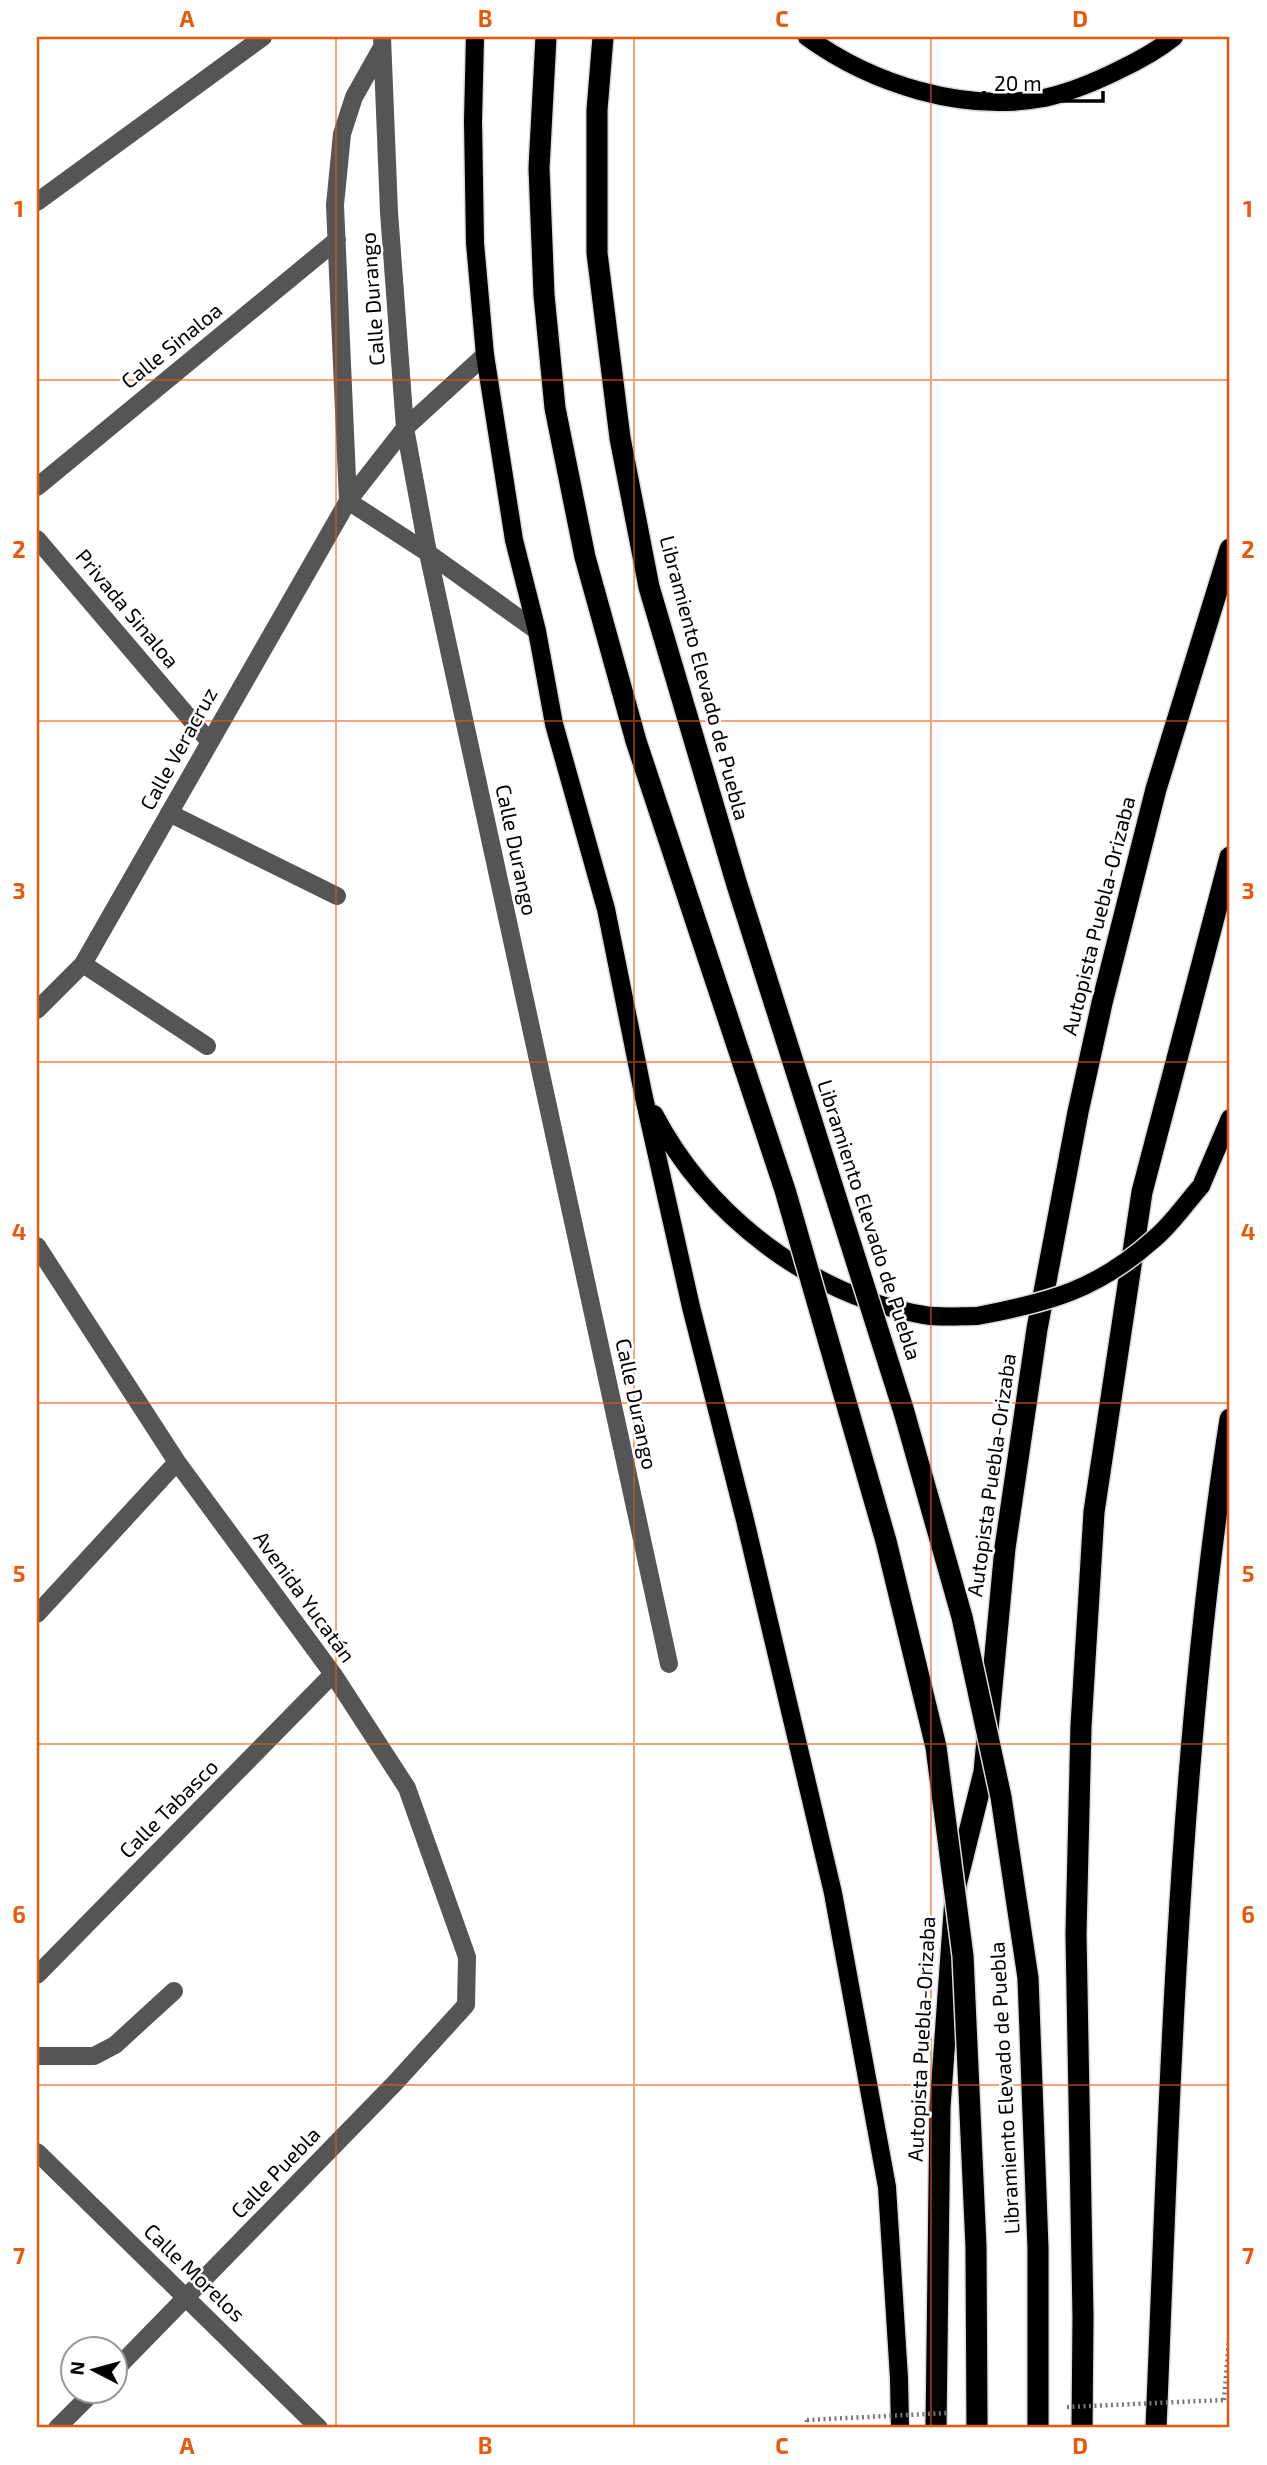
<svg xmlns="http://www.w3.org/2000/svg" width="1267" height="2465" font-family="'Exo 2',sans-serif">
<rect width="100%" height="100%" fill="#fff"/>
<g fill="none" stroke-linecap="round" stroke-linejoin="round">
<defs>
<path id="major" d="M475,37L473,121L475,243L485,355L514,540L537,631L554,724L606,909L643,1093L691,1307L745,1520L833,1893L887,2187L899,2378L900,2428
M807,37C872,84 963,113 1044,98C1071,92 1095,82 1119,70C1138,61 1158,50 1174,37
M654,1114C707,1215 811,1296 924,1315C941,1318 960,1316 977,1316
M1201,1186L1230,1118"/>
<path id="highway" d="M936,2428L940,2107L956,1885L984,1772L1005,1548L1037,1329L1078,1112L1102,1003L1156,789L1230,549
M1082,2428L1083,2317L1076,1934L1081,1726L1094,1512L1142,1192L1230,857
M1156,2428C1170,2091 1178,1753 1230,1419"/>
</defs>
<use href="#major" stroke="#dbdbdb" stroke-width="21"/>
<use href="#highway" stroke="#dbdbdb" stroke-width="24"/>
<path stroke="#777" stroke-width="4.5" stroke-dasharray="2 3.5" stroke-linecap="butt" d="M1224,2400L1230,2329
M807,2420V2428"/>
<path stroke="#555" stroke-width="18" d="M382,37L389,212L405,428L428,553L669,1664
M37,202L263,37
M37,487L337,240
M348,501L335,205L342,134L354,97L381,49
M348,501L428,553L537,631
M37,539L209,741
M169,813L337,896
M83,964L207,1046
M37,1010L83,964L348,501L405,428L485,355
M37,1246L177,1462L333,1674L407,1788L467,1957L466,2005L395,2083L116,2369
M37,1614L177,1462
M37,1975L333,1674
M37,2056H94L115,2045L174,1991
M37,2152L319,2428
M57,2428L93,2392"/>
<use href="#major" stroke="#000" stroke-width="18"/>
<use href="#highway" stroke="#000" stroke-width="21"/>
<defs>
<path id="major-bridge" d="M977,1316C1050,1302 1097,1290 1154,1239C1172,1224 1186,1203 1201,1186"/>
<path id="highway-bridge" d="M546,37L539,168L544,295L555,408L585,557L636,741L785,1190L886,1541L936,1747L963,1956L976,2247L977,2428
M603,37L597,110V253L620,438L649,587L737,885L904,1412L962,1617L1001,1797L1028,1978L1038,2248V2428"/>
</defs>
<use href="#major-bridge" stroke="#dbdbdb" stroke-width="21" stroke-linecap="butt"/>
<use href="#highway-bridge" stroke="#dbdbdb" stroke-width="24" stroke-linecap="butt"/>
<path stroke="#777" stroke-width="4.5" stroke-dasharray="2 3.5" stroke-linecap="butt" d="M1067,2407L1224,2400
M807,2420L947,2413"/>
<use href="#major-bridge" stroke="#000" stroke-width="18"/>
<use href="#highway-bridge" stroke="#000" stroke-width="21"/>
</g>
<path fill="none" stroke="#e8590c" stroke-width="2" stroke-opacity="0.55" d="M336,37V2428M634,37V2428M931,37V2428M37,380H1230M37,721H1230M37,1062H1230M37,1403H1230M37,1744H1230M37,2085H1230"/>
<g text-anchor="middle" stroke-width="5" stroke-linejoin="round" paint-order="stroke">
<g font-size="21" fill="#000" stroke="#fff">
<text transform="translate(373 299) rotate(-94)" y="7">Calle Durango</text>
<text transform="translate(172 346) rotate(-39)" y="7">Calle Sinaloa</text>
<text transform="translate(127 609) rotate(50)" y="7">Privada Sinaloa</text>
<text transform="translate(704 678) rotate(75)" y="7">Libramiento Elevado de Puebla</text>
<text transform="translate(179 749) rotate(-61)" y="7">Calle Veracruz</text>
<text transform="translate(516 850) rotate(78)" y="7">Calle Durango</text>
<text transform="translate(1099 916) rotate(-76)" y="7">Autopista Puebla-Orizaba</text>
<text transform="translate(869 1220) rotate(72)" y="7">Libramiento Elevado de Puebla</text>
<text transform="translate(636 1404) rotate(78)" y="7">Calle Durango</text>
<text transform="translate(992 1475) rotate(-82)" y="7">Autopista Puebla-Orizaba</text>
<text transform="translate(304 1597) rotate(54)" y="7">Avenida Yucatán</text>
<text transform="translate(169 1809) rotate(-45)" y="7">Calle Tabasco</text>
<text transform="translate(922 2039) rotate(-87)" y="7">Autopista Puebla-Orizaba</text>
<text transform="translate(1005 2088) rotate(-93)" y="7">Libramiento Elevado de Puebla</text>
<text transform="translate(276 2173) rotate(-46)" y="7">Calle Puebla</text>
<text transform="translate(194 2273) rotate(44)" y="7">Calle Morelos</text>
</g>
</g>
<rect width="1267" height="2465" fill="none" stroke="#ffffff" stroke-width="77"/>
<g transform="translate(94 2370) rotate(276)"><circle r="33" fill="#ffffff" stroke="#999999" stroke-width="2"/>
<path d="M0-5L12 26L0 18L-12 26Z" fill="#000000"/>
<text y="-10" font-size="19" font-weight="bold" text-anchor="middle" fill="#000000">N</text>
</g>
<path d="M984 91v10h119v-10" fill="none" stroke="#000000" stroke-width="3.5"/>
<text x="994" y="91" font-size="21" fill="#000000" stroke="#ffffff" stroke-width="5" paint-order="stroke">20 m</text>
<rect x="38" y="38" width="1190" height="2388" fill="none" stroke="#e8590c" stroke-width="2.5"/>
<g font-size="23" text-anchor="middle" font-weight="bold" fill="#e8590c">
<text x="187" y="27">A</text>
<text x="485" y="27">B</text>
<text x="782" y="27">C</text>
<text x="1080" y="27">D</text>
<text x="19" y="217">1</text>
<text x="1248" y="217">1</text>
<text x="19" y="558">2</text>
<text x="1248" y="558">2</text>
<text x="19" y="899">3</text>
<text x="1248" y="899">3</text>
<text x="19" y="1240">4</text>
<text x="1248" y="1240">4</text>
<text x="19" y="1582">5</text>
<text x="1248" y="1582">5</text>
<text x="19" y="1923">6</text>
<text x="1248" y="1923">6</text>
<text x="19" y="2264">7</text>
<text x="1248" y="2264">7</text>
<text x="187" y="2454">A</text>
<text x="485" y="2454">B</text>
<text x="782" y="2454">C</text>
<text x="1080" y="2454">D</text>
</g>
</svg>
